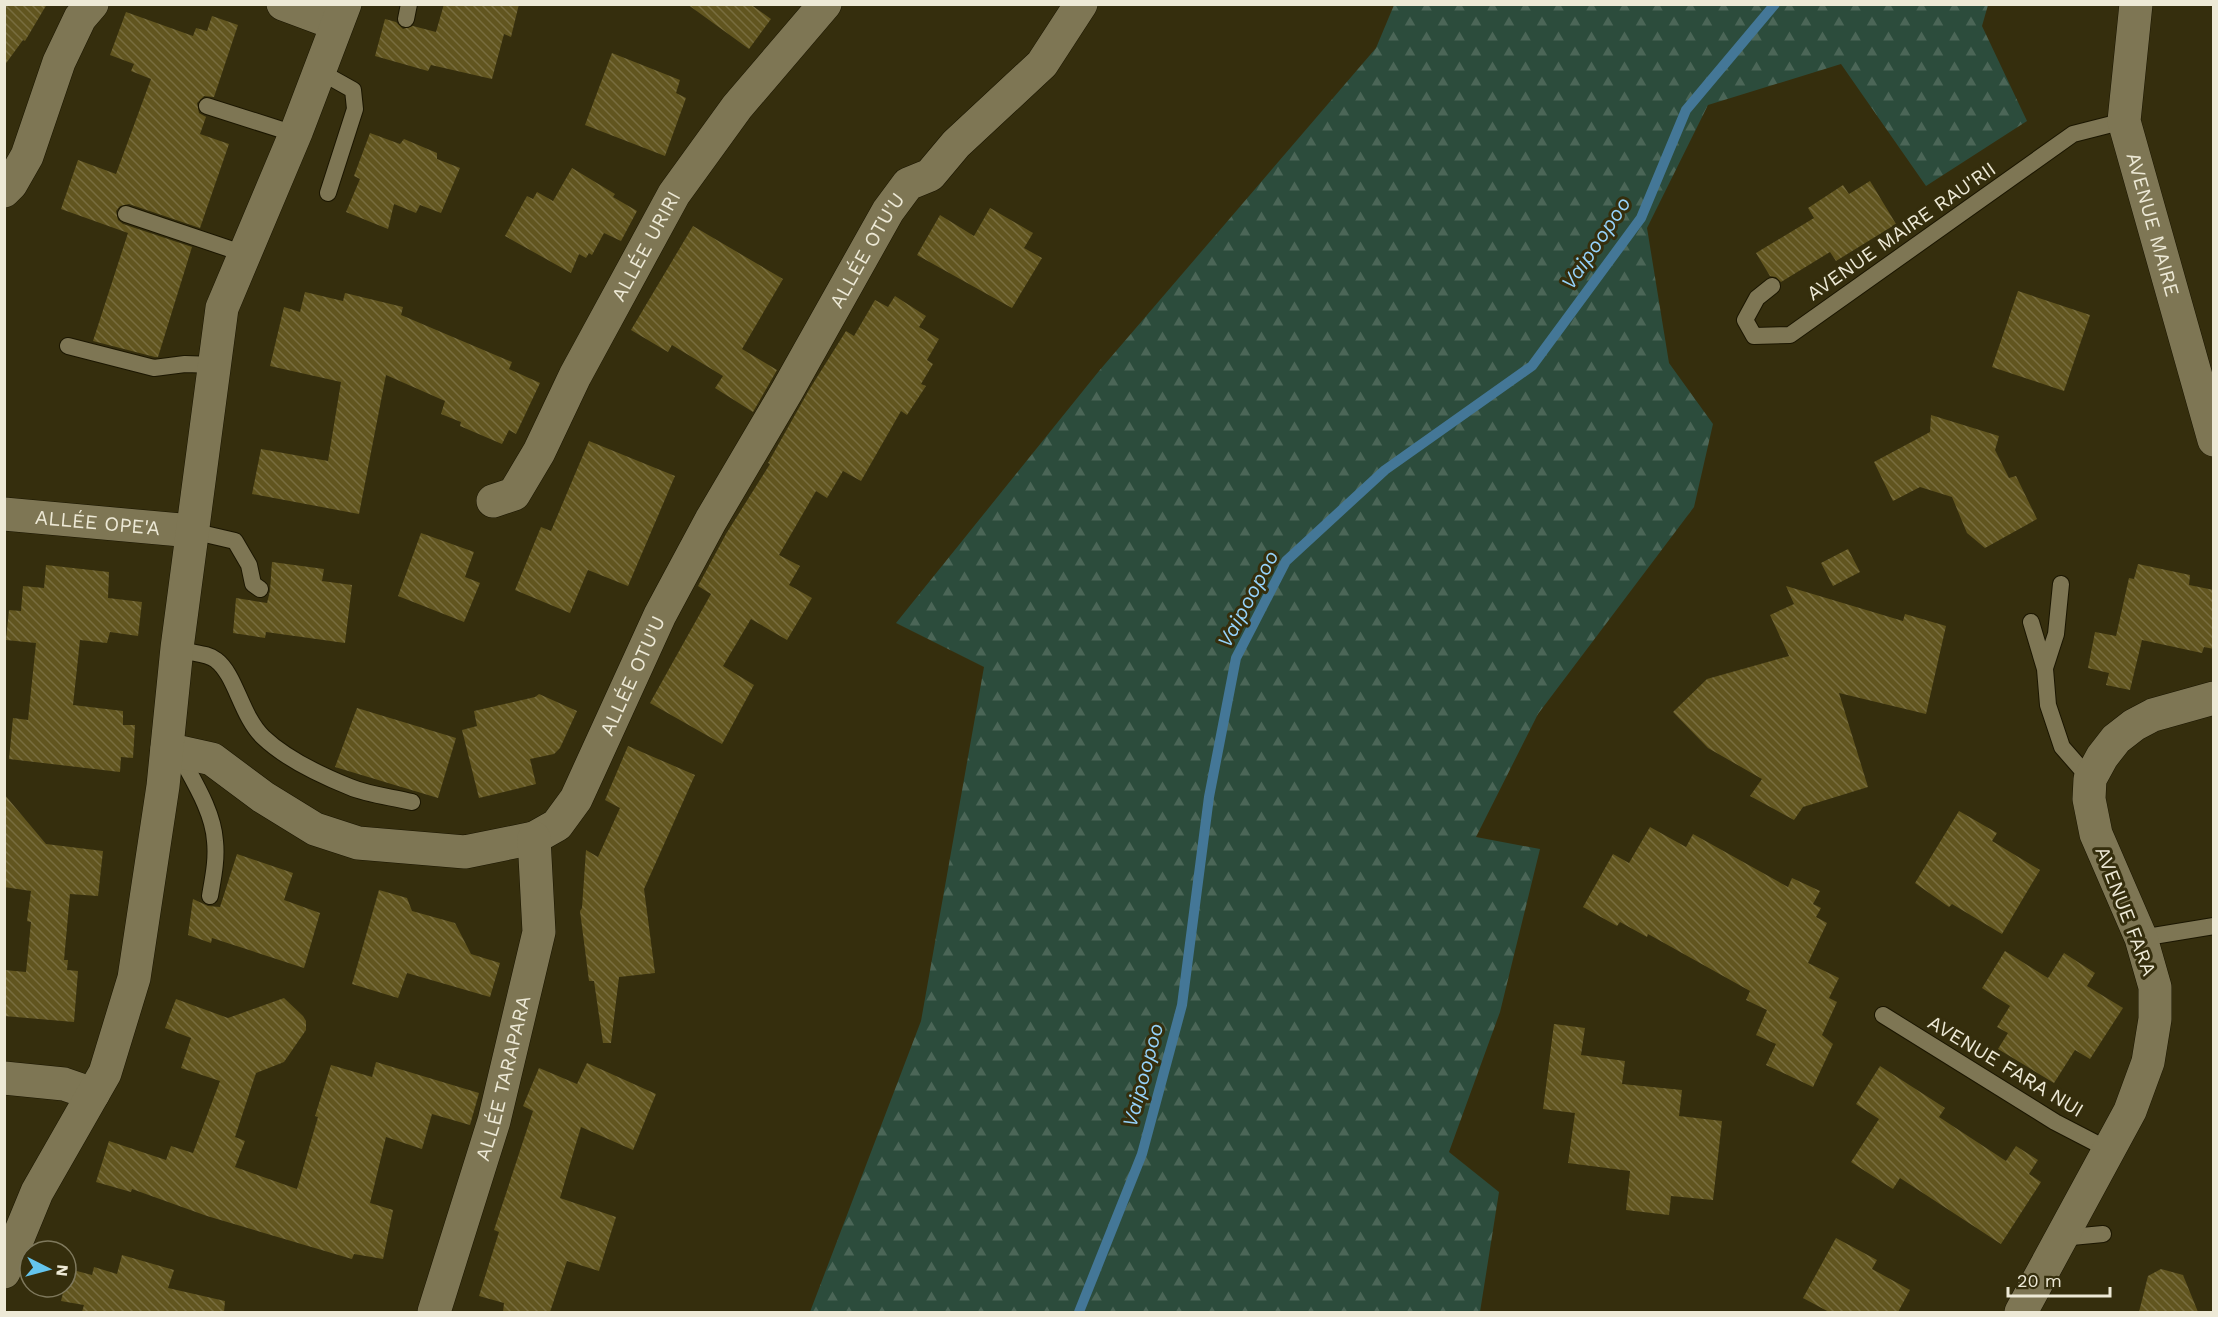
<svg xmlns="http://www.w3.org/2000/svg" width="2218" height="1317" font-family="'Work Sans',sans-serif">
<defs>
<pattern id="forest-firs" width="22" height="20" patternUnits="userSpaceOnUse" patternTransform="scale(1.5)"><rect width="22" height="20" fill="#2c4c3c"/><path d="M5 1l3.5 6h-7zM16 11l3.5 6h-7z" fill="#4b6657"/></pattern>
<pattern id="building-back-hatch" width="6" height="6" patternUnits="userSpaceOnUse" patternTransform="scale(1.5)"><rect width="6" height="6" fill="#61551f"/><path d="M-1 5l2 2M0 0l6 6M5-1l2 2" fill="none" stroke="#786d3f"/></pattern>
</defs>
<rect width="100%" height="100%" fill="#352e0d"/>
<path fill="url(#forest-firs)" d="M1394,5H1988L1982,26L2027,121L1926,186L1841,64L1708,105L1647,228L1669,363L1713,424L1694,507L1538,714L1476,837L1540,849L1500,1012L1449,1152L1499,1192L1480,1312H810L921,1021L984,667L896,623L1099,371L1376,48Z"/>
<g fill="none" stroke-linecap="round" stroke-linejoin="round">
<path stroke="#447797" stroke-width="10" d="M1079,1312L1142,1154L1182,1005L1209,797L1236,658L1286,561L1385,470L1532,366L1641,218L1686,110L1775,4"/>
</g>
<path fill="url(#building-back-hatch)" d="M4,4H47L25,41L23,40L4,66Z
M444,4H519L511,37L504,34L492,79L431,65L428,71L375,56L385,19L396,22L403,29L413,26L436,32Z
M687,4H750L771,19L749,49Z
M126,12L193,36L196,28L207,31L212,16L238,25L214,97L204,96L197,103L199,113L206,117L200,134L229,144L200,228L129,204L120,206L116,211L118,220L123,224L192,247L158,357H155L93,341L128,233L61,209L78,160L116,174L151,79L131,71L134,64L110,55Z
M612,53L680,80L676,93L686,98L665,156L585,125Z
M370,133L400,144L404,139L437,153V159L460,168L441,213L420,205L416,213L394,204L388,229L346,212L360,179L354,176Z
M572,168L615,194L613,197L637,211L621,241L604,233L592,255L589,253L586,258L579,254L571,273L505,236L527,196L533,199L537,192L553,201Z
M1870,181L1896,224L1836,261L1830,252L1781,282L1776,277L1770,276L1756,253L1814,218L1808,208L1843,185L1849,194Z
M990,208L1033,233L1024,248L1042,258L1012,308L917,255L940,215L974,236Z
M693,226L783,279L742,349L777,370L753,412L715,388L723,376L672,345L668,352L631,330Z
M2018,291L2090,315L2064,391L1992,367Z
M305,292L343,301L345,293L403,307L401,315L512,362L509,369L540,383L516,434L509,430L502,444L460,426L461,422L441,414L445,401L386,375L359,514L252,494L261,449L328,461L341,382L270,366L284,307L300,312Z
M895,296L926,316L919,327L939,339L927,360L933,364L921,384L926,386L907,415L901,411L861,481L843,471L827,498L816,491L779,555L800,566L789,585L812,598L787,640L751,619L723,666L754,685L722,744L650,703L711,594L698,586L726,534L770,464L768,463L809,390L846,331L854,336L875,300L888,307Z
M1931,415L1999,436L1995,450L2009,478L2016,476L2037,519L1985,548L1967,533L1952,497L1920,487L1893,501L1874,462L1930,432Z
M589,441L675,476L628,586L588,570L570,613L515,590L541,527L551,531Z
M421,533L474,552L465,577L480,583L464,622L398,596Z
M1848,549L1860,572L1833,586L1821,563Z
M272,562L324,569L322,581L352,585L345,643L266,632L265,638L233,633L236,598L267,603L270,591Z
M2138,564L2190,575L2189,585L2214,590V649L2204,647L2202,653L2142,640L2130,690L2106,685L2109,673L2088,668L2095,632L2116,636L2129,578L2134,579Z
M46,565L109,572L108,598L142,602L138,636L110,632L107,643L80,640L73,705L123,711V725H135L133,758L121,757L120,772L9,759L13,718L28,720L36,643L6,640L9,610L21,611L23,586L44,588Z
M1786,586L1903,621L1905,614L1946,626L1926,714L1839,693L1868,787L1803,807L1794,820L1750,796L1762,779L1708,748L1673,712L1707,679L1789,656L1770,615L1794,604Z
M539,694L577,711L560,748L554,754L530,759L536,784L479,798L462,730L477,726L474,711L535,697Z
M357,708L456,738L438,798L335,767Z
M628,746L695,775L644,889L655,973L619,977L611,1043H603L594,981H589L580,911L582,908L586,850L598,857L620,808L605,800Z
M4,794L46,844L103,851L98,896L70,894L64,960H68L67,970L78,971L74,1022L4,1016V970L26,972L31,922L27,921L31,891L4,887Z
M1959,811L1997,833L1992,841L2040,870L2002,934L1952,904L1949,907L1915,883Z
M1650,827L1686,847L1693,834L1788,887L1792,878L1820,891L1813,904L1821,908L1816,917L1827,923L1808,963L1839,978L1829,998L1837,1002L1822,1035L1833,1044L1813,1087L1766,1065L1776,1044L1756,1035L1767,1010L1746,1000L1750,991L1648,934L1647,937L1620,922L1617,926L1583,907L1613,854L1629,863Z
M237,854L293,873L284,900L320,913L304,968L212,938L211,943L188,935L193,899L208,906L220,907Z
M379,890L407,898L412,911L455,923L471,954L500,963L490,997L407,973L398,998L352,984Z
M2005,951L2048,978L2064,953L2095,973L2087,986L2123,1008L2090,1059L2075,1050L2054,1083L1998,1049L2008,1033L1997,1027L2010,1006L1982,988Z
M284,998L303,1016L306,1021V1030L284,1062L256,1073L235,1137L245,1141L235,1167L297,1189L318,1117L315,1116L331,1065L372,1077L376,1062L479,1093L470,1125L432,1114L422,1149L386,1137L370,1203L393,1210L383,1259L354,1254L352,1259L207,1216L132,1189L131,1192L96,1182L109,1141L166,1160L171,1146L193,1153L220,1081L181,1068L191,1038L165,1028L176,999L228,1018Z
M1554,1024L1585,1028L1581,1055L1625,1061L1622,1084L1682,1090L1679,1116L1722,1121L1713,1200L1671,1196L1669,1215L1626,1210L1630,1171L1568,1163L1575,1113L1543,1109Z
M587,1063L656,1094L633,1150L581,1127L560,1198L616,1217L599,1271L567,1261L550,1312H503L504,1303L479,1296L499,1232L494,1230L533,1111L523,1106L539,1068L577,1084Z
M1880,1066L1945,1108L1939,1117L2006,1161L2016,1146L2038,1160L2029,1174L2041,1182L2001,1244L1900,1178L1893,1189L1851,1162L1879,1119L1856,1104Z
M1836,1238L1877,1260L1872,1269L1910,1290L1898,1312H1829L1803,1298Z
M122,1255L174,1270L168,1288L225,1301L224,1312H82L84,1305L61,1301L69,1269L92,1275L94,1267L117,1274Z
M2161,1269L2183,1275L2198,1312H2139L2148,1276Z"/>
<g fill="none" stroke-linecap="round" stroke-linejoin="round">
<defs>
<path id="lane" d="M406,19L409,4
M319,71L353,90L355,109L328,193
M207,106L295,134
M126,214L245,254
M1772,286L1757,298L1745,320L1754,336L1790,335L2073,134L2124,121
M68,346L154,368L185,364L215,365
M192,531L235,541L249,565L253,584L260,589
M2031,622L2045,669L2048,705L2062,747L2090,779
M177,648C189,654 206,652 216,660C236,675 241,716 263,737C286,759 320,775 350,787C369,795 392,797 412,802
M2045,668L2056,634L2061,584
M178,752C192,779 213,810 215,841C217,860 213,878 210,896
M2141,938L2214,926
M1883,1015L2055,1122L2109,1150
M2061,1238L2103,1234"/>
<g id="street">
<path d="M283,4L326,20L338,21"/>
<path id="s1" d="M2136,4L2124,121L2214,440"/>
<path d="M4,191L11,184L27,156L59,62L80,18L92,4"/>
<path id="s2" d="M493,501L514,494L539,452L575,376L674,194L737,107L825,4"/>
<path id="s3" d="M4,514L192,531"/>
<path id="s4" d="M167,749L212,759L263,797L315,829L358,843L465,852L534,838L557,825L576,799L660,615L711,520L787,391L888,211L908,184L930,175L956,144L1042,64L1081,4"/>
<path d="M4,1078L64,1084L93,1094"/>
<path id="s5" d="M434,1312L494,1121L539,932L534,838"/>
<path d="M2021,1312L2130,1111L2148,1062L2155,1019V987L2141,938L2096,834L2089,799L2090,779L2102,757L2116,739L2134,725L2153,715L2214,698"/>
</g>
<path id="secondary" d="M4,1272L37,1192L105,1073L134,978L163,786L177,648L222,308L297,130L345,4"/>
</defs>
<use href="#lane" stroke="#1b1601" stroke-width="18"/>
<use href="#street" stroke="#1b1601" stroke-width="34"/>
<use href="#secondary" stroke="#1b1601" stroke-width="34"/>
<use href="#lane" stroke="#7e7654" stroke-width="16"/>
<use href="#street" stroke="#7e7654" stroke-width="33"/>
<use href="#secondary" stroke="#7e7654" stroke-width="33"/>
</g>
<g text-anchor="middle" stroke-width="6" stroke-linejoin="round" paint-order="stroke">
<g font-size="20" fill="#ede9d6" stroke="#352e0d">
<text dy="7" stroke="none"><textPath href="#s1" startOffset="225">AVENUE MAIRE</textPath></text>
<text transform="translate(1901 231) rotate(-35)" y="7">AVENUE MAIRE RAU'RII</text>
<text dy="7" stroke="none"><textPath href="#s2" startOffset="303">ALLÉE URIRI</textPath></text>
<text dy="7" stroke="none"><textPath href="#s4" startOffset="1074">ALLÉE OTU'U</textPath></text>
<text dy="7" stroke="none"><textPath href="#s3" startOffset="94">ALLÉE OPE'A</textPath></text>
<text dy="7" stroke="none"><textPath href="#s4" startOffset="588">ALLÉE OTU'U</textPath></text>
<text transform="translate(2126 911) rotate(69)" y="7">AVENUE FARA</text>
<text transform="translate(2006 1066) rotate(31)" y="7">AVENUE FARA NUI</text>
<text dy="7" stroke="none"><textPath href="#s5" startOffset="244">ALLÉE TARAPARA</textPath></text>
</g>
<g font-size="21" font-style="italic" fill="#96d2fa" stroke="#352e0d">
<text transform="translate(1596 243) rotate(-56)" y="7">Vaipoopoo</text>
<text transform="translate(1248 599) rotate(-62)" y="7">Vaipoopoo</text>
<text transform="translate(1143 1075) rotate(-75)" y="7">Vaipoopoo</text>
</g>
</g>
<rect width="2218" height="1317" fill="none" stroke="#ede9d6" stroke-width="12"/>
<g transform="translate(48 1269) rotate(96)"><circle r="28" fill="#352e0d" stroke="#7f795d" stroke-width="1.5"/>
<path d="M0-4.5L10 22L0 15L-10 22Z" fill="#64c5ee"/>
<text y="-9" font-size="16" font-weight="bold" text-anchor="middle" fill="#ede9d6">N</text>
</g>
<path d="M2008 1287v9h102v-9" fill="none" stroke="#ede9d6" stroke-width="3"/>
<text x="2017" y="1287" font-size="18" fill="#ede9d6" stroke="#352e0d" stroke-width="4.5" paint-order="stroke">20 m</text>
</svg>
